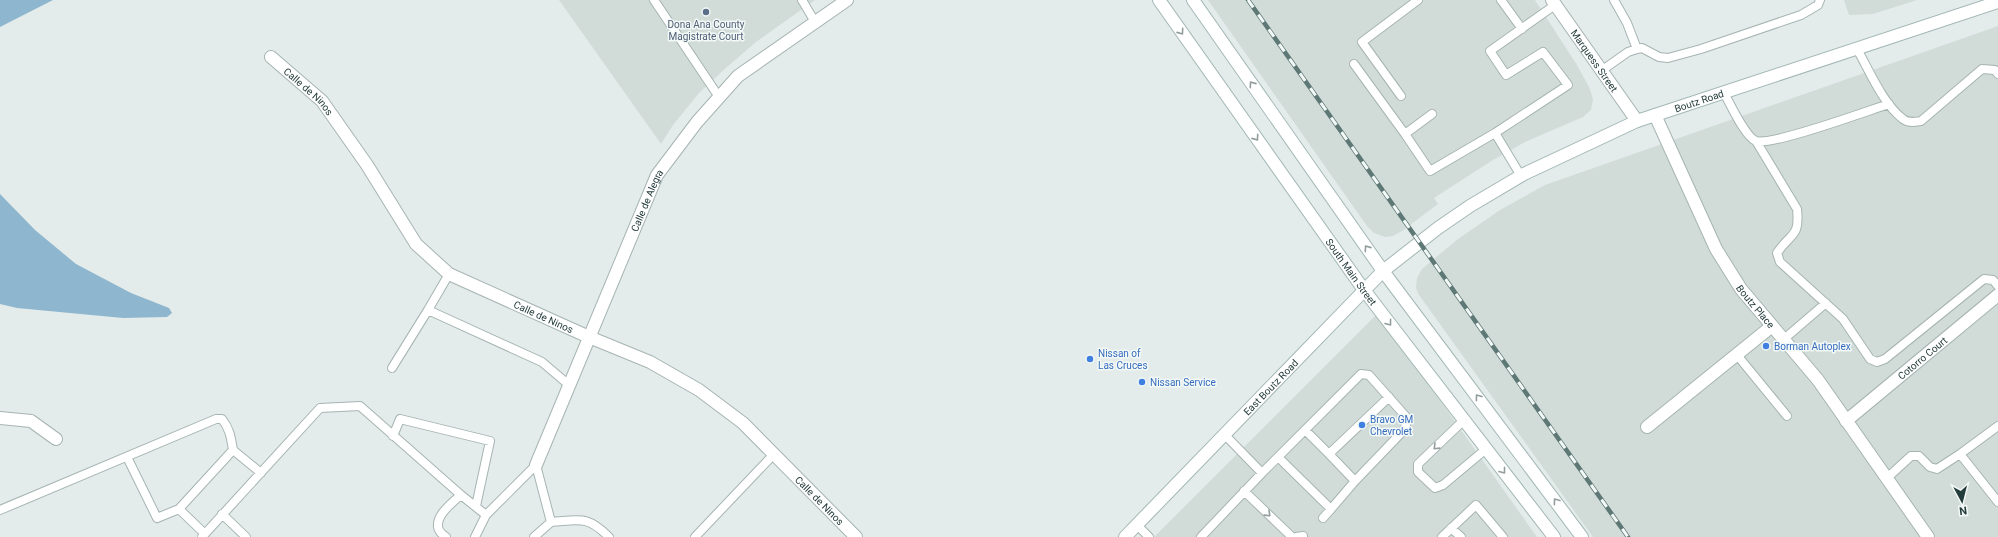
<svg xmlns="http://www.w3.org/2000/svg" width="1998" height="537" font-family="Roboto,sans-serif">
<rect width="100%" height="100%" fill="#e3ecea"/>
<path fill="#d1dcd9" d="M559,0H815L756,42L727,67L699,93L673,125L661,144Z
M1208,0H1535L1577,65L1589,87L1593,99L1591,110L1583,117L1525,142L1493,160L1434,198L1438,204L1402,231L1393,236L1385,237L1374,233L1367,226Z
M1844,0H1917L1873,14L1849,15Z
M1998,26V537H1593L1419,295L1416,288L1417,278L1422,269L1458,239L1500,210L1545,185Z
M1378,313L1537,537H1154Z"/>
<path fill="#8eb6ce" d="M0,0H53L0,27Z
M0,194L35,230L76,264L131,293L169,308L172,313L167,317L123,318L17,308L0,304Z"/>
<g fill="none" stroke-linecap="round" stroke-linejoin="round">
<defs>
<path id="service" d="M654,0L719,97
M802,0L815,22
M1501,0L1522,29
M1614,0L1627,23L1637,49
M1857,49C1869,70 1883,104 1903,119C1908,123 1914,122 1921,121L1982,69L1995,70L1998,74
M1354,64L1405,134
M1601,71L1628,52L1637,49L1642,48L1659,57L1668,58L1701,49L1801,15L1818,5L1820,0
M1724,93C1730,103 1745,137 1756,141C1772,146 1867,111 1889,104
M1401,96L1362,42L1418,0
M1432,114L1405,134L1430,171L1495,133
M1756,141L1797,209C1800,238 1791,232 1777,253L1780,262L1843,319L1870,359L1877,362L1885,359L1984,279L1993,280L1998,286
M1521,176L1495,133L1568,85L1543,52L1506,75L1490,51L1555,5
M449,274L428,310L542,362L569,385
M1784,339L1826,303
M1737,355L1787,416
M392,368L428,310
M1464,420L1418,464V472L1435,488L1443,485L1486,449
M1305,430L1329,454L1389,397
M1224,434L1262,473L1361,374L1369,375L1408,419L1404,430L1355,481L1331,509L1278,457
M393,436L400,419L490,441L476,506
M1329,454L1355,481
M1960,454L1998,426
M127,457L157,518L179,509
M1887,478L1911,456H1919L1930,467L1937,469L1960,454L1998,502
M1244,491L1292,537
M0,510L216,419H222C230,429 231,438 233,450
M222,514L246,537
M1323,518L1331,509
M551,522C580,520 587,515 609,537
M1137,525L1149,537
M1451,528L1461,537
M204,533L179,509L233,450L261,473
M202,537L320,408L360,406L461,495L486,515
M446,537C425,524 450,504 461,495
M475,537L486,515L536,465
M534,537L551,522L536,465
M695,537L774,454
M1201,537L1262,473
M1296,537L1303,536
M1442,537L1476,505L1503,537"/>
<g id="minor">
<path id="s1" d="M1552,0L1637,121"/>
<path id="s2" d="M271,57L322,101L367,165L416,244L449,274L589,337L650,362L699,390L743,423L856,537"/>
<path id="s3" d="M1655,115L1716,249L1741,289L1818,380L1928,537"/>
<path d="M0,418L31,421L56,439"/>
<path id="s4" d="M1846,421L1998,295"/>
<path d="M1647,427L1772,326"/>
<path id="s5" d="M536,465L657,175L697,122L738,76L847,0"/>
</g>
<g id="secondary">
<path id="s6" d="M1159,0L1364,290L1554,537"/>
<path d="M1193,0L1383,271L1582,537"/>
<path id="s7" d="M1125,537L1383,271L1438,228L1470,206L1524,174L1637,121L1998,2"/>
</g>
</defs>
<use href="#service" stroke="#a6b4b2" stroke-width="10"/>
<use href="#minor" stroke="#a6b4b2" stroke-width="14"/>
<use href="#secondary" stroke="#a2b7b4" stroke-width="14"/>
<use href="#service" stroke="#fff" stroke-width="8"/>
<use href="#minor" stroke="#fff" stroke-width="12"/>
<use href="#secondary" stroke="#fff" stroke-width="12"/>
<defs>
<path id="rail" d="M1248,0L1628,537"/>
</defs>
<use href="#rail" stroke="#5e7876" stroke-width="4.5"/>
<use href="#rail" stroke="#f3f9f7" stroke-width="3" stroke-dasharray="9" stroke-linecap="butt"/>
</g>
<defs><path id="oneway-chevron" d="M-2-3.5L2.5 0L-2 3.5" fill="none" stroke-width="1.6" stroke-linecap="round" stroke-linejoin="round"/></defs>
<g stroke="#929e9d">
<use href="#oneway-chevron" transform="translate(1181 32) rotate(55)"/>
<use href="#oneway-chevron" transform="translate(1252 84) rotate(-125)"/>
<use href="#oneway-chevron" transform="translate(1256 138) rotate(55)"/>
<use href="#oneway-chevron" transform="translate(1367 248) rotate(-125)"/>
<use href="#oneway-chevron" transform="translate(1389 323) rotate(52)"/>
<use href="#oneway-chevron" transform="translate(1478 397) rotate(-127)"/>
<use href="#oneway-chevron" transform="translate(1436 447) rotate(136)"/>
<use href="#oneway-chevron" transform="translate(1503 471) rotate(52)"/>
<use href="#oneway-chevron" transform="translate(1556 501) rotate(-127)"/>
<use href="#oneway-chevron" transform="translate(1268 514) rotate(44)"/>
</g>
<circle fill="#5c6f8a" stroke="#f3f9f7" stroke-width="1.5" cx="706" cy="12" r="4"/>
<g fill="#3f7fe0" stroke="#f3f9f7" stroke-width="1.5">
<circle cx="1766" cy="346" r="4"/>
<circle cx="1090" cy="359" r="4"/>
<circle cx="1142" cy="382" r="4"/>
<circle cx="1362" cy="425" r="4"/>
</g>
<g text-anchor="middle" stroke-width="3" stroke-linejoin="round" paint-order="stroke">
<g font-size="10" fill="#4e5e75" stroke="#f3f9f7">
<text x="706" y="28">Dona Ana County<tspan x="706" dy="12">Magistrate Court</tspan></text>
</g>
<g font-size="10" fill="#243c3b" stroke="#f3f9f7">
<text dy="4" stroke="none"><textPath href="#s1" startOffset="74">Marquess Street</textPath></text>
<text dy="4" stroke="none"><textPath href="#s2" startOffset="51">Calle de Ninos</textPath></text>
<text dy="4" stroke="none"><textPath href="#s7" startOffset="732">Boutz Road</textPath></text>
<text dy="4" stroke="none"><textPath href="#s5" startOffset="287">Calle de Alegra</textPath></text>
<text dy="4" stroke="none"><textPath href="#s6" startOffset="333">South Main Street</textPath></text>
<text dy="4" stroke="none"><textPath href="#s3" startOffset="217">Boutz Place</textPath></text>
<text dy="4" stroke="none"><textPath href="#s2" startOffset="387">Calle de Ninos</textPath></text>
<text dy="4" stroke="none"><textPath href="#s4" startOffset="99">Cotorro Court</textPath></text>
<text dy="4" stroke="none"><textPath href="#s7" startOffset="209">East Boutz Road</textPath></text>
<text dy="4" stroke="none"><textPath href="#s2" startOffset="723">Calle de Ninos</textPath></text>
</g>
<g font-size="10" fill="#366cbe" stroke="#f3f9f7" text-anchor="start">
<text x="1774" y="350">Borman Autoplex</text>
<text x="1098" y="357">Nissan of<tspan x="1098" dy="12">Las Cruces</tspan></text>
<text x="1150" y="386">Nissan Service</text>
<text x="1370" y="423">Bravo GM<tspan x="1370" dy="12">Chevrolet</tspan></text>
</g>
</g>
<g transform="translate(1962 501) rotate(173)" stroke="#f3f9f7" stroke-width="3" paint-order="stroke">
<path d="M0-3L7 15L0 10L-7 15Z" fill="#243c3b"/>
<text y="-6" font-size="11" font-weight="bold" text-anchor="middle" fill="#243c3b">N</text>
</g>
</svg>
